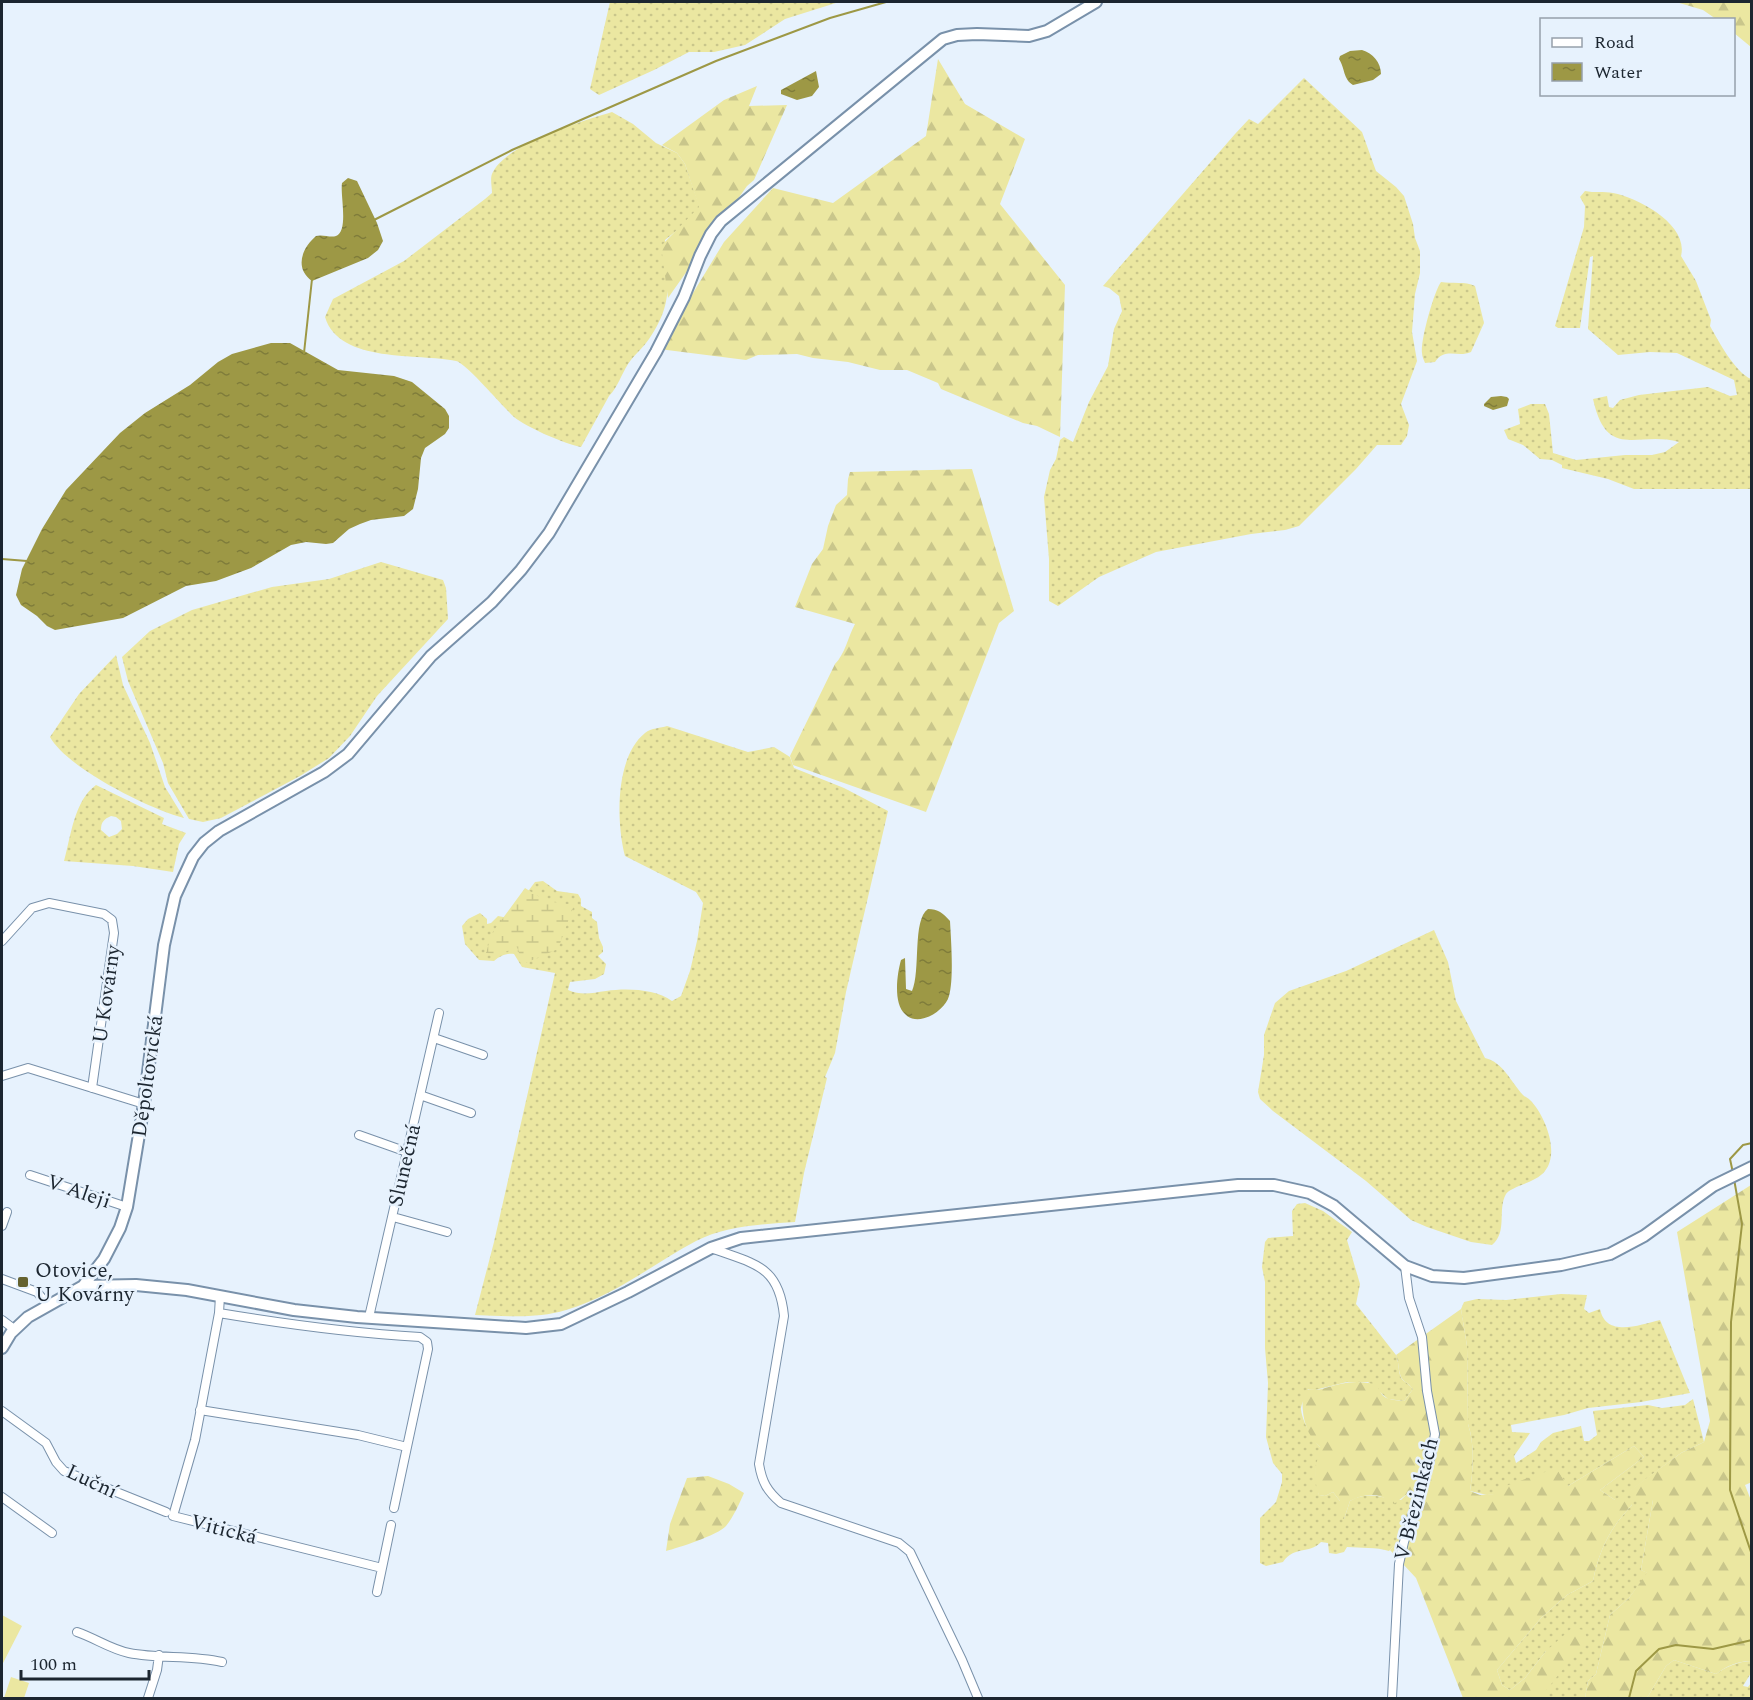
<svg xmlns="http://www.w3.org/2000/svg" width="1753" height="1700" font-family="Spectral,serif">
<defs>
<pattern id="grass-dots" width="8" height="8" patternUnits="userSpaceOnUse" patternTransform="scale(1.5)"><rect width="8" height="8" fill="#ebe7a1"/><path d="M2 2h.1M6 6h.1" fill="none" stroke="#c9c68b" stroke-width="1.8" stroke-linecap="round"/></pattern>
<pattern id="forest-firs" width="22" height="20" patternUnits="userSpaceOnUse" patternTransform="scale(1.5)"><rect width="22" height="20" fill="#ebe7a1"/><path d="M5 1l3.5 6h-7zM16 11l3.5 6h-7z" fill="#c9c68b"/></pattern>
<pattern id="wetland-marsh" width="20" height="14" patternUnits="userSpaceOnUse" patternTransform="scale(1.5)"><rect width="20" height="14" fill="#ebe7a1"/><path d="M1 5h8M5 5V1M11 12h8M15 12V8" fill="none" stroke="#c9c68b"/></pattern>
<pattern id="water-ripples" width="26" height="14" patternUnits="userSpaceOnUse" patternTransform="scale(1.5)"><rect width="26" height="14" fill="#9d9845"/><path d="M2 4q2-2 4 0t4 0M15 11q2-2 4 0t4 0" fill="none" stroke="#7f7c3a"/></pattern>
</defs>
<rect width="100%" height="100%" fill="#e7f2fd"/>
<path fill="url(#grass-dots)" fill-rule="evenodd" d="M610,2H839L785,19L745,45L714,52H689L654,70L599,95L590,89Z
M1304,78L1362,132L1376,171L1396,187L1404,196L1413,224L1415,238L1420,251V273L1415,294L1412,332L1417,361L1401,404L1409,425L1407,436L1401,445H1377L1356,469L1299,526L1285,530L1251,534L1156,552L1099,577L1058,606L1049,601V559L1044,497L1050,470L1056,459L1060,440L1064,437L1073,442L1089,402L1108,366L1114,329L1122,311L1119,296L1109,288L1103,286L1235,134L1249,119L1258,124Z
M612,112L633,124L656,143L677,153L685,164L700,208L686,223L665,240C668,280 674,303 649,339C643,348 634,355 628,364C621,375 618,387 609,396L581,447C565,444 526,427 514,417C503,407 465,362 456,361C419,353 339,364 325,317L333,299L404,261L485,199L492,193C492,187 490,179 492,174C504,144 583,121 612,112Z
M1585,191C1594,193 1604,191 1613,193C1639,198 1689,225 1681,256L1696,281L1711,320L1710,326C1719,342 1735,372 1751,379V489H1634L1608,479L1562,468V465L1552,460L1540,459L1523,445L1508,439L1504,430L1520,424L1518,409L1531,404H1545L1549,414L1553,453L1576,460L1625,455H1652L1665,452L1679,442C1637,430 1607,462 1593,399L1607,396L1609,407L1613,408L1620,400L1639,395L1708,387L1730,396L1737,395L1734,380L1677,353L1650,352L1618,355L1588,329L1593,256L1590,257L1580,328H1558L1555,326L1584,227L1585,206L1580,197Z
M1441,282C1452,284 1465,281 1475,286L1484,323L1471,352C1458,358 1445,347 1435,362L1425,363C1424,360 1422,357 1422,353C1420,342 1434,291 1441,282Z
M381,562L443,580L446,588L448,619L377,696L350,736L329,758L300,776L221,818L203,822L189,819L168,783L163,763L128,681L122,657L150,631L192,610L272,587L329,579Z
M116,655L123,685L150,743L165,787L184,818C149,809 67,768 50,737L79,694Z
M667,726L748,752L774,747L790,757L794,768L844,788L888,811L846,992L835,1053L825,1077L827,1078L804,1173L795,1222C763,1224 725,1226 696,1241C653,1264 614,1296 566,1310C537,1319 505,1316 475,1315L494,1242L555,973L522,967L514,954C506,953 500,956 494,961L479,960L465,944L462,926L468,919L480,913L487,919V924L491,923L498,916L508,918L535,882L543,881L557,891L578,894L581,899V906L592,912V918L597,922L599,938L603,947V952L598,956L606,964L604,974L595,979L570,982L568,990C582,996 592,993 606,991C627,988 655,989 672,1001L681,996L690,971L697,941L703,903L696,892L625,856C616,822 615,757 645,733C651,728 661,728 667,726Z
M96,785L164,818L162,824L186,833L179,844L173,872L133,866L64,861C71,836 74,801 96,785ZM111,816L116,817L121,821L122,829L117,834L109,837L101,830C101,822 104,819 111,816Z
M1434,930L1448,962L1456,1001L1485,1058C1503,1062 1511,1082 1523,1095C1525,1097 1528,1098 1530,1100C1545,1115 1560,1153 1545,1171C1536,1183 1511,1186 1506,1194C1497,1210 1508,1232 1492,1245L1471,1242L1427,1227L1411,1220L1366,1181L1273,1111L1260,1099L1258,1092L1264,1055V1035L1275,1003L1289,991L1346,971Z
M1305,1203L1323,1211L1352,1232L1347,1240L1360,1284L1356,1304L1396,1355C1399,1363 1398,1367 1400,1375C1401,1381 1409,1383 1413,1389L1404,1401L1388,1399L1368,1382H1347L1315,1390L1308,1389C1306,1394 1302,1402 1301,1408C1301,1419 1312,1439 1320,1447V1456L1315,1471L1319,1495L1325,1496L1333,1492L1340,1501L1344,1519L1350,1501C1368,1490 1383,1499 1401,1500L1407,1494L1415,1498L1400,1539L1389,1551C1376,1547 1361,1548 1347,1547L1344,1552L1336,1554L1329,1553L1328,1543L1321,1542C1308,1555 1295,1545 1283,1562L1266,1566L1260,1563V1518L1276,1502L1282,1482V1474L1273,1463L1266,1437L1268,1383L1265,1348V1282L1262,1267L1265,1242L1268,1238L1293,1236L1292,1211L1297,1204Z
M1561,1294L1587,1295L1584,1309L1589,1313L1600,1309C1606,1338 1639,1325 1660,1320L1690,1393L1641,1402L1588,1408L1564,1415L1511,1425L1512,1432L1530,1433L1514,1456L1516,1463L1536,1450L1541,1442L1553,1433L1581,1426L1584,1441H1589L1597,1435L1593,1411L1648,1405L1662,1408L1685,1405L1693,1399L1704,1442L1681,1453L1630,1491L1653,1500L1641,1570L1648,1573L1629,1598L1610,1615L1596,1674L1588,1681L1585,1698H1540L1546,1651L1525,1678L1510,1690L1502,1685L1497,1670L1542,1617L1567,1595L1593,1581C1599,1550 1610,1528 1632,1505L1615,1500L1600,1490L1644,1457L1634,1446L1568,1486L1487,1495L1470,1491C1473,1470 1475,1445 1468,1424L1467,1346L1461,1309L1464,1302L1477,1299L1506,1300Z
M1674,1660L1716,1674C1727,1666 1737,1662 1751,1661V1673L1743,1686L1748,1687L1751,1683V1698H1647L1666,1666Z"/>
<path fill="url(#forest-firs)" d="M1676,2H1751V47L1734,33V20L1716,19L1703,10Z
M938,59L965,104L1025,139L1000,204L1065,285L1060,437L1037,426L1023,423L941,389L938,383L907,370H880L848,362L813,358L797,354L758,355L746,360L659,349L724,242L773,188L833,203L926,136Z
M757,86L749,106L787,105L754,180L747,186L668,298L662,253L663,244L699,207L685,164L677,153L662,145L724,100Z
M972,469L1014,611L999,623L926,812L793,765L790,756L835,664C845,654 848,637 855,624L795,607L812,564L823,549L828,526L836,505L847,495L848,479L850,472Z
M1751,1185L1752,1482L1745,1485L1752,1503L1751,1661C1738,1661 1727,1666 1716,1674L1674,1660L1666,1666L1647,1698H1585L1588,1681L1596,1674L1610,1615L1629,1598L1647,1573L1641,1570L1653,1500H1636L1629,1491L1681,1453L1704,1442L1710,1421L1677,1232Z
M1461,1309L1467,1346L1468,1424C1475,1445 1473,1470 1470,1491L1480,1495L1494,1494L1500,1488L1556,1468L1568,1486L1634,1446L1644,1457L1600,1490L1615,1500L1622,1495L1632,1505C1610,1528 1599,1550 1593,1581L1567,1595L1542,1617L1497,1670L1502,1685L1510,1690L1525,1678L1546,1651L1572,1628L1584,1630L1587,1639L1540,1698H1463L1416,1578L1390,1550L1400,1539L1415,1498L1407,1494L1394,1504C1381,1493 1366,1492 1350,1501L1344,1519L1337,1517L1340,1501L1333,1492L1325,1496L1319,1495C1316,1488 1315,1478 1315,1471C1315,1463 1320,1456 1320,1447C1304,1433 1301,1412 1303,1392C1310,1387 1315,1391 1322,1389C1342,1383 1356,1379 1377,1385C1383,1401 1389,1399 1404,1401L1413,1389C1409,1383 1401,1381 1400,1374C1398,1367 1399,1363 1396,1355Z
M708,1476L729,1484L744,1493C739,1504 734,1516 726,1526C718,1535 678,1548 666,1551L670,1524L687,1478Z"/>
<path fill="url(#wetland-marsh)" d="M525,888L546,901L574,905L558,949L523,964L517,947L500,954L486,953L492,933Z"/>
<path fill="#ebe7a1" d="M2,1615L22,1626L2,1665Z
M11,1677L29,1683L24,1698H4Z"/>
<path fill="url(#water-ripples)" d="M1362,50C1373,53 1381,63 1381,74L1373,80L1353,85C1343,79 1345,68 1339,59L1340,56L1350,51Z
M816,71L819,87L812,96L797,100L781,94V90Z
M348,178L357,181L377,223L383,241L378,250L368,258L312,281C294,268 302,248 316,236C323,234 330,238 336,236C349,231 340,195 342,183Z
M271,343H290L338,370L394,376L412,382L445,409L449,416V428L445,434L425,448L421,458L418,489L413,509L404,516L371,520L360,524L349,529L333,543L326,544L306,542L291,545L251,568L216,581L186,586L123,618L55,630L47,626L37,616L21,605L16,595L22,569L42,529L66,490L120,433L145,413L190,385L218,362L232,354Z
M1501,396L1507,397L1509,399L1507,406L1493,410L1484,406V404L1491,397Z
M928,909C938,909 943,913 950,921C951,940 954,978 949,996C945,1011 918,1028 905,1014C893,1003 897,974 901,960L905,958L906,989L912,991C921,971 912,920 928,909Z"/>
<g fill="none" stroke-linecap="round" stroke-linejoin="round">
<path stroke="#9d9845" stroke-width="2" d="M374,220L512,150L716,61L830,18L886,2
M304,353L312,279
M2,559L27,561
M1733,1173L1730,1159L1743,1145L1752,1143
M1734,1179L1742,1224L1731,1322L1730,1490L1752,1555
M1629,1698L1636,1671L1659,1649L1676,1645L1713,1649L1752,1640"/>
<defs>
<path id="street" d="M2,941L32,908L49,903L104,914L112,920L114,933L92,1088
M434,1038L483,1055
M2,1076L28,1068L144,1104
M420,1095L471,1113
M359,1135L407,1152
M30,1175L127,1207
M393,1217L447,1232
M2,1226L7,1212
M711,1248C754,1264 779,1265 784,1316L759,1464C762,1482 767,1491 781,1503L899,1543L910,1552L962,1660L978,1698
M2,1279L37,1292L48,1305
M220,1296L219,1313L195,1440L173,1516L382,1568
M369,1317L439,1013
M2,1320L14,1329
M200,1410L358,1435L407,1447L428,1349L427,1342L420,1337C352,1333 285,1324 219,1313
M2,1411L46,1443L56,1462L64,1471L166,1512
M2,1497L52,1533
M394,1508L407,1447
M377,1592L391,1525
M77,1632C95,1638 110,1649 129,1653C159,1659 191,1655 222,1662
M148,1698L157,1670L159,1655
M1392,1698L1399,1564L1404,1542L1431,1456L1435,1434L1427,1391L1422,1337L1409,1298L1405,1266"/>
<path id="secondary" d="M83,1286L136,1285L187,1290L294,1310L357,1317L526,1328L561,1324L628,1292L711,1248L741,1238L1238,1185H1274L1310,1193L1334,1206L1405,1266L1432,1276L1464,1278L1561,1265L1610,1254L1644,1236L1713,1186L1752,1167
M2,1348L11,1333L28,1317L83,1286L104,1259L120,1228L127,1207L144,1104L164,945L175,896L193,857L204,843L219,831L324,772L348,754L431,656L492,602L521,570L549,533L656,352L684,297L700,256L711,234L721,221L943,39L957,35L977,34L1029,36L1047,31L1096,2"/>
</defs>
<use href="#street" stroke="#7991aa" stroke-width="10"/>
<use href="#secondary" stroke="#7991aa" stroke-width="14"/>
<use href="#street" stroke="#fff" stroke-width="8"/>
<use href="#secondary" stroke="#fff" stroke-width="10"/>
</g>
<rect fill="#65622f" stroke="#e7f2fd" stroke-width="2" x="17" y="1276" width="12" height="12" rx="3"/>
<g text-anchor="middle" stroke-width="5" stroke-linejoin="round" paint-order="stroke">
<g font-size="21" fill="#1c2630" stroke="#e7f2fd">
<text transform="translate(106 994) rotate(-82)" y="7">U Kovárny</text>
<text transform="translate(147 1076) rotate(-82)" y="7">Děpoltovická</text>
<text transform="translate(404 1165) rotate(-77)" y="7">Slunečná</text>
<text transform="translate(79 1191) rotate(19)" y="7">V Aleji</text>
<text transform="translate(92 1481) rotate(25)" y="7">Luční</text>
<text transform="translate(1416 1499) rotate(-76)" y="7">V Březinkách</text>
<text transform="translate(224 1529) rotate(14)" y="7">Vitická</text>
</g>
<g font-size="21" fill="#1c2630" stroke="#e7f2fd" text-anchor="start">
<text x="35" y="1277">Otovice,<tspan x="35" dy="24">U Kovárny</tspan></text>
</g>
</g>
<rect width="1753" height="1700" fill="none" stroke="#1c2630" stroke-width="6"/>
<rect x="1540" y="18" width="195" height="78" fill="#e7f2fd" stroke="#96a0ab" stroke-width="1.5"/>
<rect x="1552" y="38" width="30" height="9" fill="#ffffff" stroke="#96a0ab" stroke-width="1.5"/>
<text x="1594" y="48" font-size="18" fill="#1c2630">Road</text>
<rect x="1552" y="63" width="30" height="18" fill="url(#water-ripples)" stroke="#96a0ab" stroke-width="1.5"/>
<text x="1594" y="78" font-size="18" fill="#1c2630">Water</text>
<path d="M21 1670v9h128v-9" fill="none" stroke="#1c2630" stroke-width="3"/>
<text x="30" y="1670" font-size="18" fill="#1c2630" stroke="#e7f2fd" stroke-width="4.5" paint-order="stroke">100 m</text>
</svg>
